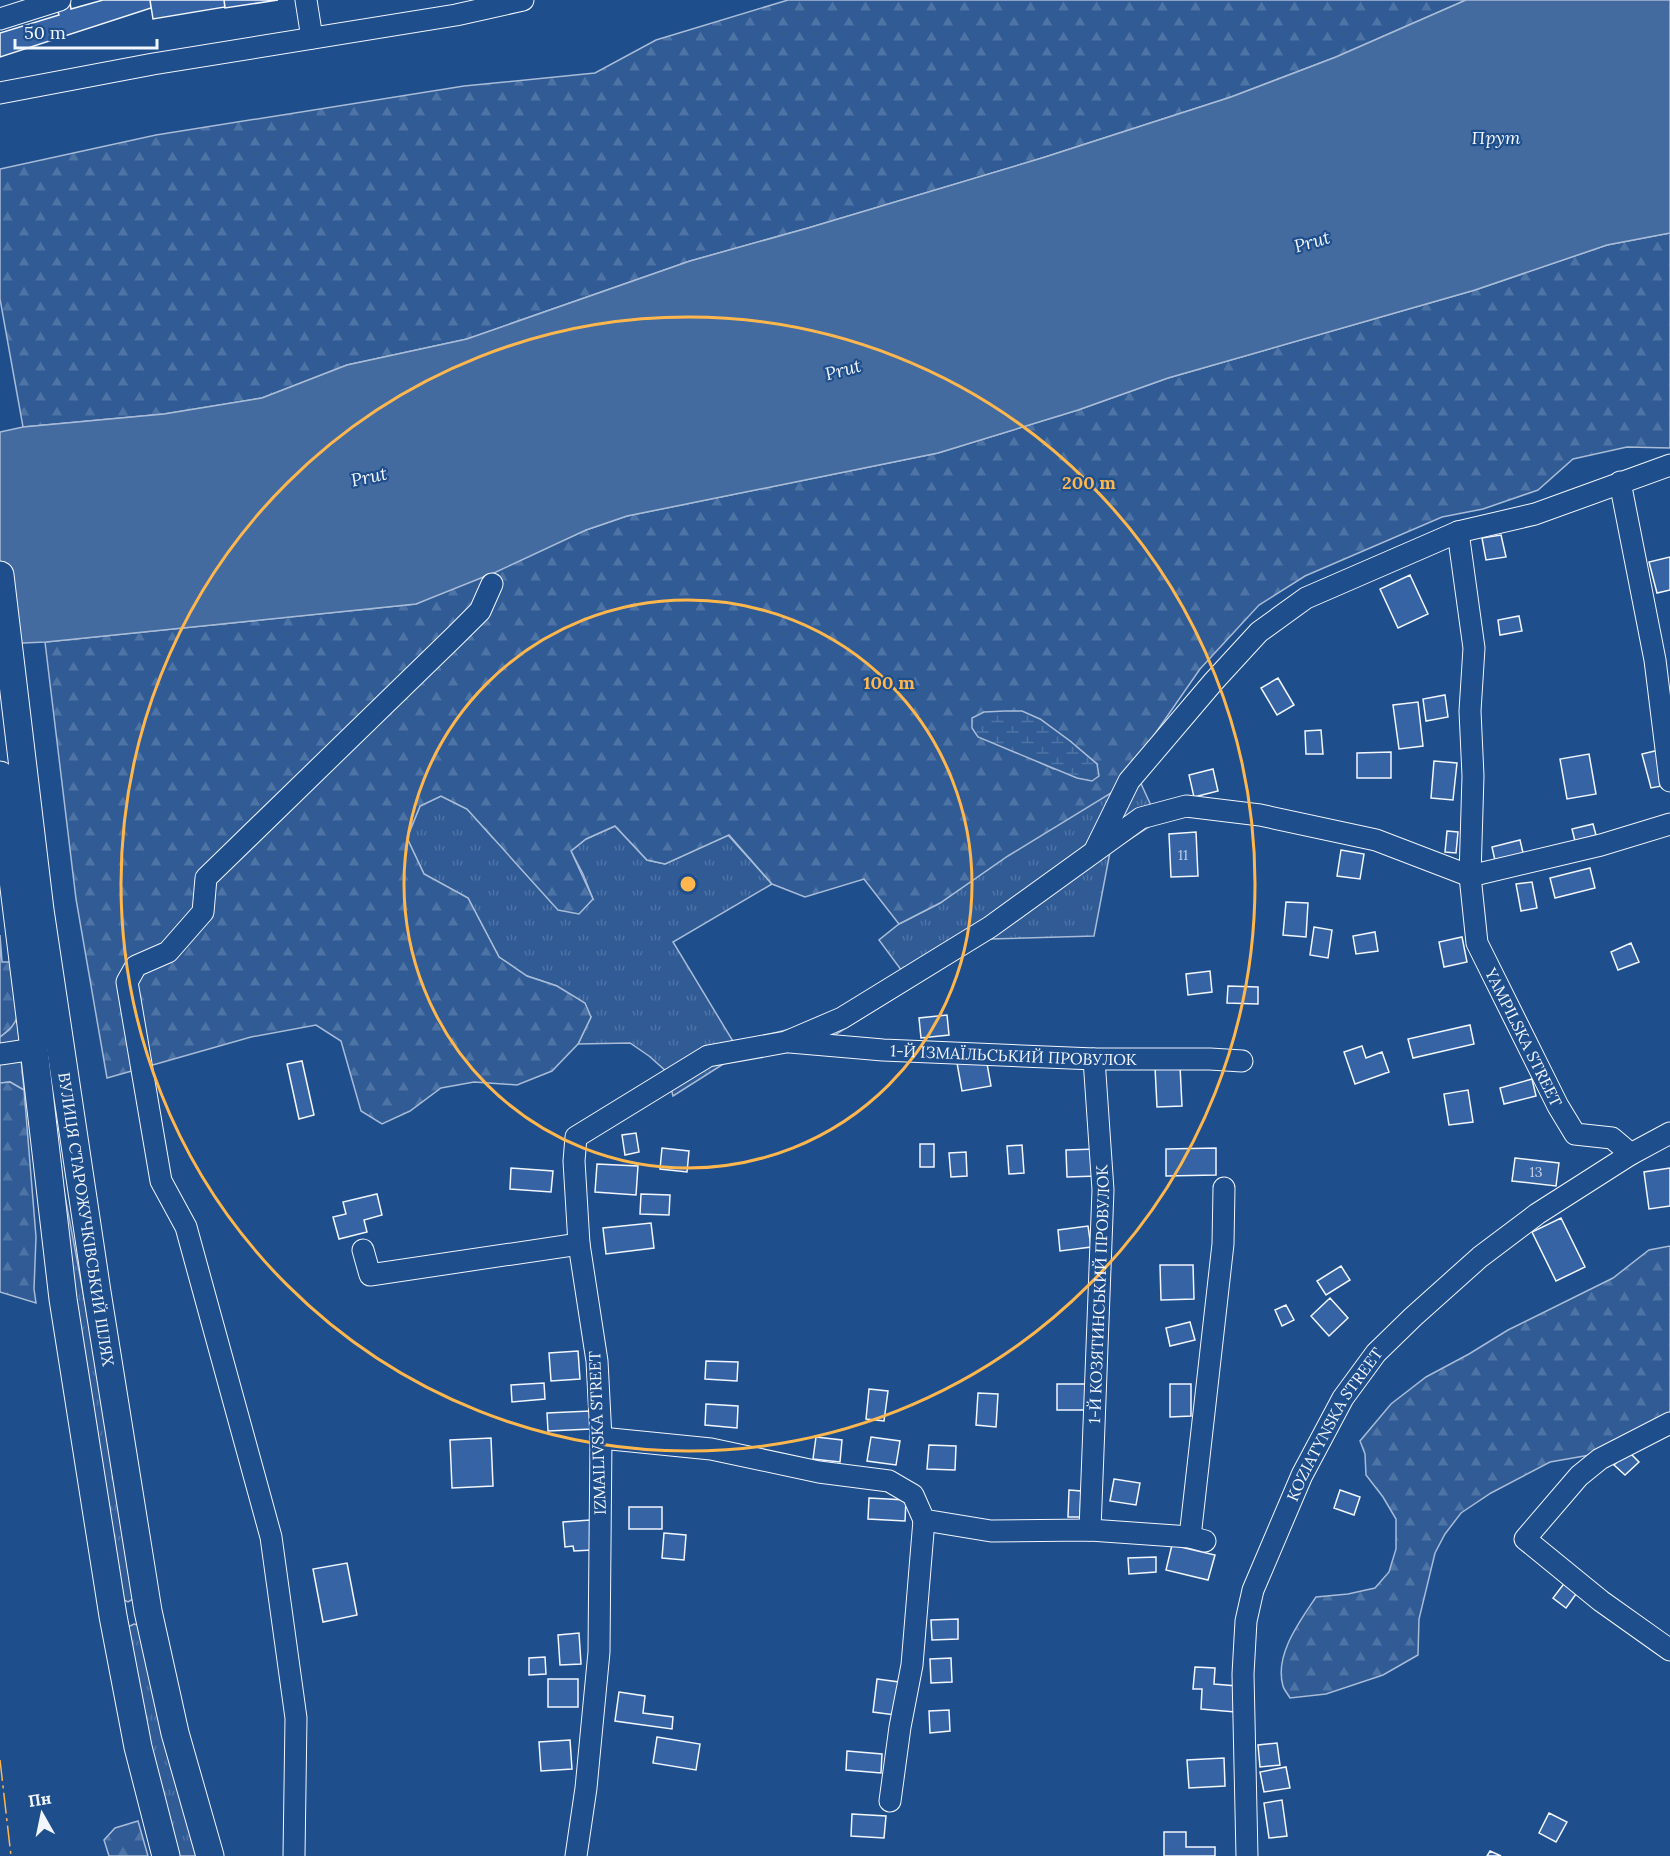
<svg xmlns="http://www.w3.org/2000/svg" width="1670" height="1856" font-family="Lora,serif">
<defs>
<pattern id="grass-tufts" width="24" height="20" patternUnits="userSpaceOnUse" patternTransform="scale(1.5)"><rect width="24" height="20" fill="#305b95"/><path d="M3 7l-1-3M5 7V3M7 7l1-3M15 17l-1-3M17 17v-4M19 17l1-3" fill="none" stroke="#4e73a5"/></pattern>
<pattern id="forest-firs" width="22" height="20" patternUnits="userSpaceOnUse" patternTransform="scale(1.5)"><rect width="22" height="20" fill="#305b95"/><path d="M5 1l3.5 6h-7zM16 11l3.5 6h-7z" fill="#4e73a5"/></pattern>
<pattern id="wetland-marsh" width="20" height="14" patternUnits="userSpaceOnUse" patternTransform="scale(1.5)"><rect width="20" height="14" fill="#305b95"/><path d="M1 5h8M5 5V1M11 12h8M15 12V8" fill="none" stroke="#4e73a5"/></pattern>
</defs>
<rect width="100%" height="100%" fill="#1f4e8c"/>
<path fill="url(#grass-tufts)" stroke="#a8bbd7" stroke-width="1.5" d="M1133,766L1158,821L1110,852L1094,936L989,939L814,1048L728,1061L673,1096L667,1072L649,1056L630,1043L578,1044L591,1017L557,986L527,976L499,957L468,898L424,874L407,838L420,806L441,796L467,809L493,838L593,899L583,874L571,851L586,839L615,826L647,860L665,864L728,835L772,884L673,942L734,1043L826,1020L902,971L879,940L899,924L940,903Z
M17,1017L24,1090L10,1082L0,1083V1037L9,1030Z
M39,1058L140,1595L128,1602L116,1596Z
M134,1624L145,1627L202,1856H178L150,1747L124,1629Z"/>
<path fill="url(#forest-firs)" stroke="#a8bbd7" stroke-width="1.5" fill-rule="evenodd" d="M788,0H1466L1336,57L1231,97L1042,158L808,228L690,261L467,339L347,365L262,398L164,414L23,427L0,299V169L156,135L464,86L595,73L656,40Z
M1670,233V448L1627,447L1573,459L1538,490L1483,509L1442,517L1305,576L1259,605L1200,669L1116,790L1008,856L940,903L899,924L864,879L805,897L772,884L729,835L665,864L647,860L615,826L586,839L571,851L593,899L579,914L558,910L467,809L441,796L420,806L407,838L424,874L468,898L499,957L527,976L557,986L585,1003L591,1017L578,1044L552,1071L517,1085L474,1082L441,1088L410,1111L382,1124L361,1111L341,1041L316,1025L251,1037L107,1078L76,899L45,642L416,604L586,530L627,516L938,453L1078,410L1168,378L1475,290L1607,245ZM1040,719L1070,741L1097,764L1054,769L1019,753Z
M0,935L2,962H10L17,1017C15,1026 7,1031 0,1037Z
M10,1082L24,1090L36,1237L34,1289L36,1303L0,1292V1083Z
M1670,1246V1416L1590,1455L1550,1462L1491,1493L1461,1513L1445,1534L1435,1553L1419,1619L1418,1655L1383,1675L1326,1694L1290,1698C1288,1694 1284,1690 1283,1686C1274,1655 1300,1621 1316,1597L1348,1594L1375,1588L1389,1572L1396,1549V1519L1383,1497L1366,1475L1365,1454L1360,1441L1391,1404L1426,1377L1469,1354L1508,1330L1613,1278L1649,1250Z
M138,1821L148,1856H109L104,1840L115,1828Z"/>
<path fill="url(#wetland-marsh)" stroke="#a8bbd7" stroke-width="1.5" d="M1005,711H1022L1040,719L1070,741L1097,764L1099,776L1092,781L1077,778L978,737L972,728V718L984,712Z"/>
<path fill="#446ba0" stroke="#a8bbd7" stroke-width="1.5" d="M1466,0H1670V233L1607,245L1475,290L1168,378L1078,410L938,453L627,516L586,530L496,572L416,604L46,642L0,644V432L23,427L164,414L262,398L347,365L467,339L690,261L808,228L1042,158L1231,97L1336,57Z"/>
<path fill="#3563a3" stroke="#f2f6ff" stroke-width="1.5" d="M103,0H150L151,8L0,57V33L59,15L56,5L70,2L71,9Z
M150,0H224L225,7L153,19Z
M224,0H278L225,8Z
M1501,535L1506,557L1486,560L1482,538Z
M1670,557V590L1657,593L1649,562Z
M1410,575L1428,614L1398,628L1380,589Z
M1519,616L1522,631L1500,635L1498,620Z
M1278,678L1294,705L1277,715L1261,688Z
M1445,695L1448,717L1426,721L1423,699Z
M1418,702L1423,746L1399,749L1393,705Z
M1321,730L1323,754H1306L1305,731Z
M1659,750L1667,785L1651,788L1642,754Z
M1391,752V778H1357V753Z
M1589,754L1596,794L1567,799L1560,759Z
M1434,761L1457,763L1453,800L1431,798Z
M1213,769L1218,791L1194,797L1189,775Z
M1593,824L1596,835L1575,841L1572,829Z
M1447,831L1458,832L1456,853L1445,852Z
M1196,832L1198,876L1171,877L1169,834Z
M1520,840L1524,857L1496,865L1492,847Z
M1341,850L1364,854L1360,879L1337,876Z
M1590,868L1595,888L1555,898L1550,878Z
M1532,882L1537,908L1521,911L1516,884Z
M1286,902L1308,903L1306,937L1283,935Z
M1314,927L1332,930L1328,958L1310,955Z
M1375,932L1378,951L1356,954L1353,936Z
M1462,937L1467,962L1444,967L1439,942Z
M1631,943L1639,962L1618,970L1611,952Z
M1210,971L1212,992L1188,995L1186,974Z
M1228,986L1258,987V1004L1227,1003Z
M947,1015L949,1035L921,1038L919,1018Z
M1470,1025L1474,1044L1413,1058L1408,1039Z
M1362,1046L1366,1058L1382,1052L1389,1072L1355,1084L1344,1052Z
M986,1058L991,1086L962,1091L957,1063Z
M302,1061L314,1115L299,1119L287,1064Z
M1180,1066L1182,1106L1157,1107L1155,1067Z
M1532,1079L1536,1096L1504,1104L1500,1088Z
M1468,1090L1473,1122L1449,1125L1444,1094Z
M636,1133L639,1152L625,1155L622,1135Z
M920,1144H934V1167H920Z
M1022,1145L1024,1173L1009,1174L1007,1146Z
M662,1148L689,1151L687,1172L660,1169Z
M1216,1148V1175L1166,1176V1149Z
M1096,1149L1097,1176L1067,1177L1066,1150Z
M966,1152L967,1176L951,1177L949,1153Z
M1515,1158L1559,1163L1556,1186L1512,1181Z
M597,1164L638,1166L636,1195L595,1192Z
M511,1168L553,1171L551,1192L510,1189Z
M1670,1168V1206L1649,1209L1644,1172Z
M377,1194L382,1215L364,1220L367,1232L339,1239L333,1217L346,1214L343,1202Z
M641,1194L670,1195L669,1215L640,1214Z
M1561,1218L1585,1267L1556,1281L1532,1232Z
M651,1223L654,1248L606,1254L603,1228Z
M1088,1226L1091,1247L1060,1251L1058,1230Z
M1160,1265H1193L1194,1299L1161,1300Z
M1341,1266L1350,1280L1326,1295L1317,1281Z
M1330,1298L1348,1318L1329,1336L1311,1316Z
M1286,1305L1294,1320L1282,1326L1275,1310Z
M1190,1322L1195,1340L1170,1346L1166,1328Z
M578,1351L580,1379L551,1381L549,1353Z
M706,1361L738,1362L737,1381L705,1379Z
M544,1383L545,1399L512,1402L511,1385Z
M1057,1384H1089V1410H1057Z
M1170,1384H1191V1416L1170,1417Z
M869,1389L888,1391L884,1421L866,1419Z
M978,1393L998,1394L996,1427L976,1425Z
M706,1404L738,1406L737,1428L705,1425Z
M590,1411L591,1429L548,1431L547,1413Z
M816,1437L842,1440L840,1462L813,1459Z
M871,1437L900,1441L896,1465L867,1461Z
M491,1438L493,1486L452,1488L450,1440Z
M929,1445L956,1446L955,1470L927,1469Z
M1628,1451L1639,1462L1625,1475L1614,1465Z
M1114,1479L1140,1483L1136,1505L1110,1501Z
M1069,1490L1081,1491L1080,1517H1068Z
M1340,1490L1360,1497L1354,1515L1334,1508Z
M869,1498L906,1500L905,1521L868,1519Z
M629,1507H662V1529H629Z
M590,1520L592,1550L574,1551L573,1546L565,1547L563,1522Z
M664,1533L686,1535L684,1560L662,1558Z
M1172,1545L1215,1555L1208,1580L1166,1570Z
M1156,1557V1572L1129,1574L1128,1558Z
M347,1563L357,1615L323,1622L313,1569Z
M1566,1581L1579,1590L1566,1608L1553,1598Z
M958,1619V1639L932,1640L931,1620Z
M579,1633L581,1664L560,1665L558,1635Z
M545,1657L546,1674L529,1675V1658Z
M951,1658L952,1682L931,1683L930,1659Z
M1195,1667L1215,1668L1214,1684L1237,1686L1235,1712L1201,1709L1202,1689H1193Z
M548,1679H578V1707H548Z
M877,1679L899,1682L895,1715L873,1712Z
M619,1692L645,1696L643,1713L673,1717L672,1729L615,1721Z
M949,1710L950,1731L930,1733L929,1711Z
M657,1737L700,1744L696,1770L653,1763Z
M570,1740L572,1769L541,1771L539,1742Z
M1277,1743L1280,1765L1260,1767L1258,1745Z
M847,1751L882,1754L881,1773L846,1770Z
M1224,1758L1225,1786L1189,1788L1187,1760Z
M1286,1767L1290,1788L1264,1792L1260,1772Z
M1282,1800L1287,1836L1269,1838L1264,1803Z
M1549,1813L1567,1822L1556,1842L1539,1833Z
M852,1814L886,1816L884,1838L851,1836Z
M1164,1832H1186V1847H1215V1856H1164Z
M1490,1851L1501,1856H1487Z"/>
<g fill="none" stroke-linecap="round" stroke-linejoin="round">
<defs>
<g id="minor">
<path d="M306,0L312,38"/>
<path d="M0,19L60,0"/>
<path d="M0,93L153,64L456,15L523,0"/>
<path d="M1620,482L1655,660L1670,781"/>
<path id="s1" d="M1458,532L1474,648L1470,711L1473,776L1470,876L1477,943L1558,1106L1575,1134L1612,1138L1631,1154"/>
<path d="M1096,848L1129,781L1214,681L1259,632L1306,598L1458,532L1535,514L1670,465"/>
<path id="s2" d="M790,1042L883,1050L1094,1059H1210L1242,1061"/>
<path d="M0,1054L34,1049"/>
<path d="M363,1250L370,1275L579,1244"/>
<path d="M1670,1423L1600,1459L1579,1476L1525,1539L1601,1601L1670,1650"/>
<path d="M601,1438L711,1449L819,1472L889,1481L913,1495L924,1520L991,1531L1090,1530L1190,1537L1205,1541"/>
<path id="s3" d="M1090,1530L1103,1190L1094,1059"/>
<path d="M1190,1537L1223,1244L1224,1188"/>
<path d="M890,1801L900,1727L912,1665L924,1520"/>
<path d="M294,1856L296,1718L271,1537L186,1227L161,1181L127,982L136,966L168,952L203,912L206,878L456,635L480,611L492,584"/>
<path d="M576,1856L586,1788L599,1652L601,1438L597,1361L579,1244L574,1161L576,1137L708,1056L786,1042L842,1018L990,927L1141,818L1186,806L1260,815L1376,840L1470,876L1601,845L1670,824"/>
<path id="s4" d="M1247,1856L1243,1674L1246,1621L1253,1590L1302,1475L1343,1398L1376,1353L1413,1317L1480,1257L1537,1214L1631,1154L1670,1133"/>
</g>
<g id="major">
<path id="s5" d="M0,575L40,910L97,1292L148,1611L175,1733L210,1856"/>
<path d="M0,775L34,1049L63,1299L113,1616L138,1747L166,1856"/>
</g>
</defs>
<use href="#minor" stroke="#f2f6ff" stroke-width="23"/>
<use href="#major" stroke="#f2f6ff" stroke-width="29"/>
<use href="#minor" stroke="#1f4e8c" stroke-width="21"/>
<use href="#major" stroke="#1f4e8c" stroke-width="27"/>
<path stroke="#ffb74d" stroke-width="1.5" stroke-dasharray="21 4.5 3 4.5" stroke-linecap="butt" d="M0,1760L11,1856"/>
</g>
<g fill="none" stroke="#ffb74d" stroke-width="3">
<circle cx="688" cy="884" r="284"/>
<circle cx="688" cy="884" r="567"/>
</g>
<g text-anchor="middle" stroke-width="4.5" stroke-linejoin="round" paint-order="stroke">
<g font-size="14" fill="#c3d1e8">
<text x="1183" y="860">11</text>
<text x="1536" y="1177">13</text>
</g>
<g font-size="16" fill="#f2f6ff" stroke="#1f4e8c">
<text dy="6" stroke="none"><textPath href="#s1" startOffset="518">YAMPILSKA STREET</textPath></text>
<text dy="6" stroke="none"><textPath href="#s2" startOffset="224">1-Й ІЗМАЇЛЬСЬКИЙ ПРОВУЛОК</textPath></text>
<text dy="6" stroke="none"><textPath href="#s5" startOffset="650">ВУЛИЦЯ СТАРОЖУЧКІВСЬКИЙ ШЛЯХ</textPath></text>
<text dy="6" stroke="none"><textPath href="#s3" startOffset="236">1-Й КОЗЯТИНСЬКИЙ ПРОВУЛОК</textPath></text>
<text dy="6" stroke="none"><textPath href="#s4" startOffset="452">KOZIATYNSKA STREET</textPath></text>
<text transform="translate(597 1433) rotate(-92)" y="6">IZMAILIVSKA STREET</text>
</g>
<g font-size="18" font-style="italic" fill="#f2f6ff" stroke="#1f4e8c">
<text x="1496" y="144">Прут</text>
<text transform="translate(1312 242) rotate(-16)" y="6">Prut</text>
<text transform="translate(843 370) rotate(-15)" y="6">Prut</text>
<text transform="translate(369 477) rotate(-12)" y="6">Prut</text>
</g>
</g>
<circle cx="688" cy="884" r="9" fill="#ffb74d" stroke="#1f4e8c" stroke-width="3"/>
<g font-size="18" text-anchor="middle" font-weight="bold" fill="#ffb74d" stroke="#1f4e8c" stroke-width="4.5" stroke-linejoin="round" paint-order="stroke">
<text x="1089" y="489">200 m</text>
<text x="889" y="689">100 m</text>
</g>
<g transform="translate(42 1814) rotate(351)" stroke="#1f4e8c" stroke-width="4.5" paint-order="stroke">
<path d="M0-4.5L10 22L0 15L-10 22Z" fill="#f2f6ff"/>
<text y="-9" font-size="16" font-weight="bold" text-anchor="middle" fill="#f2f6ff">Пн</text>
</g>
<path d="M15 39v9h142v-9" fill="none" stroke="#f2f6ff" stroke-width="3"/>
<text x="24" y="39" font-size="18" fill="#f2f6ff" stroke="#1f4e8c" stroke-width="4.5" paint-order="stroke">50 m</text>
</svg>
